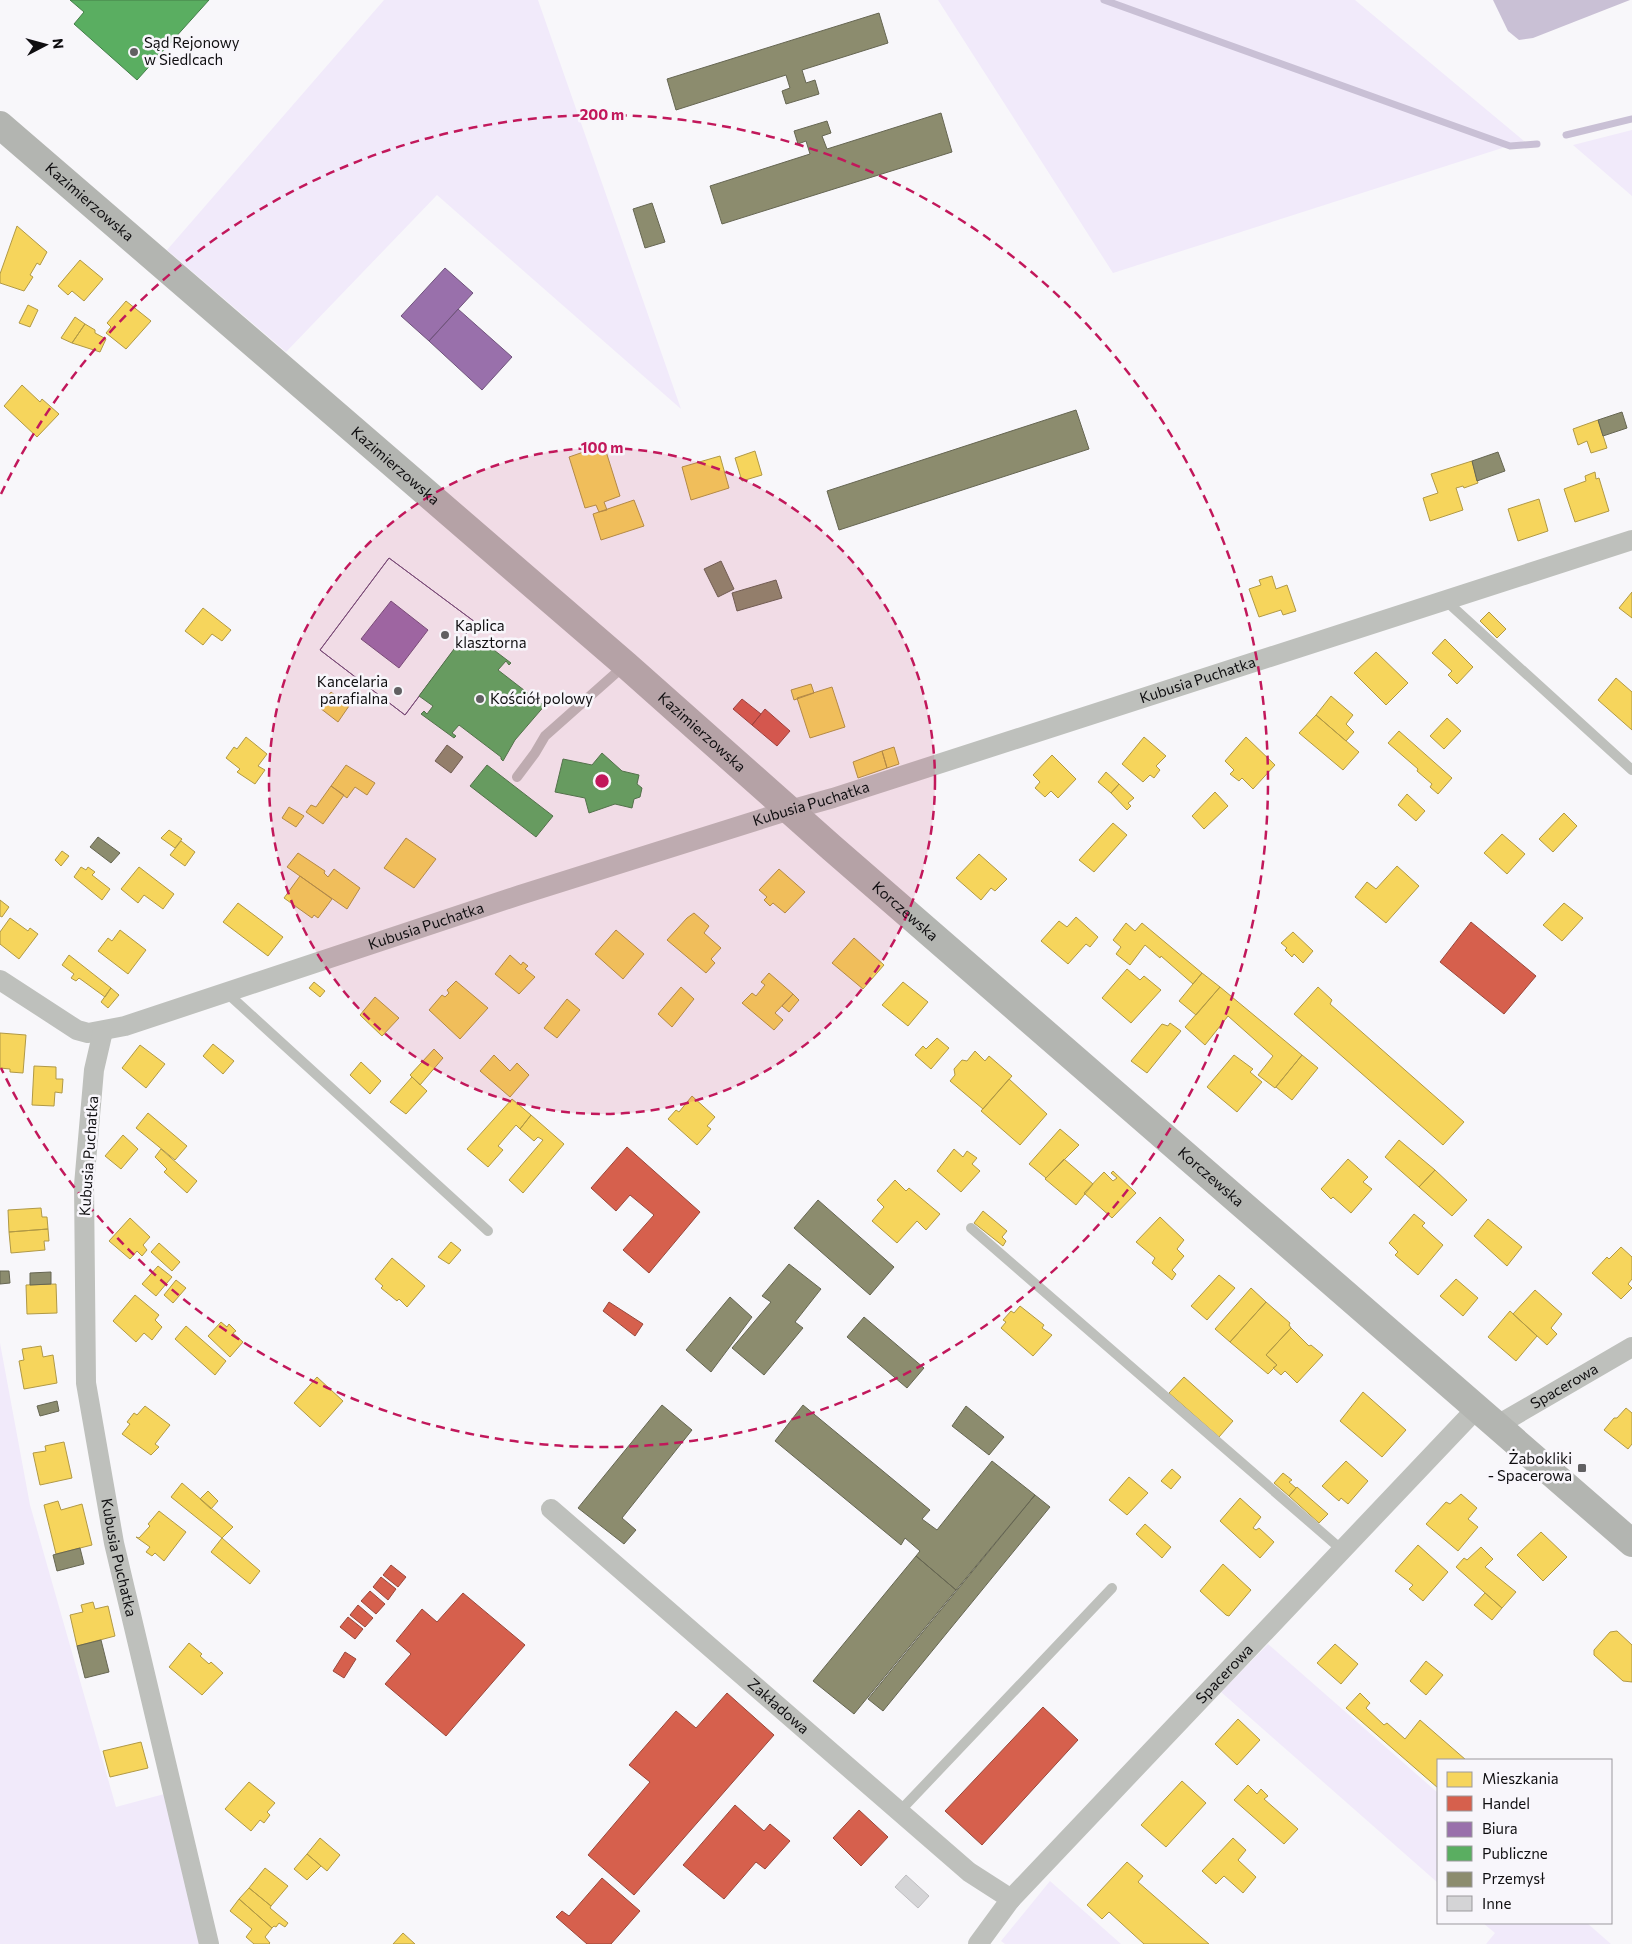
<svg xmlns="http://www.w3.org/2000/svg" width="1632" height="1944" font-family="Commissioner,sans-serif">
<rect width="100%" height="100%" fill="#f8f7fa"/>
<path fill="#f1eafa" d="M384,0H538L681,409L437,195L286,352L167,250Z
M938,0H1355L1524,141L1113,273Z
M1632,130V196L1573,145Z
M0,1343L30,1505L116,1807L168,1793L201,1944H0Z
M1268,1644L1438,1793V1883L1221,1692Z
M1050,1881L1121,1944H1005L1001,1941Z
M1483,1923H1587L1611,1944H1486L1495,1933Z"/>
<path fill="#c9c0d5" d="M1493,0H1630L1533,38L1519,40L1508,31Z"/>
<path fill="#f6d55c" stroke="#b19945" d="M17,226L47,252L40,265L37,263L30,275L33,277L24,291L0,283V274Z
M80,260L103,279L84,301L72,291L68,295L58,286Z
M126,301L151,321L126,349L106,333L111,327L107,323Z
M28,305L38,310L30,327L19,323Z
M75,317L85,324L72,343L61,338Z
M85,324L95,330V333L106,339L100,352L72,343Z
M22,385L40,402L42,399L59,414L37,437L4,406Z
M1598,420L1607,448L1591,453L1587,441L1578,445L1573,429Z
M604,445L620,496L604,502L607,510L599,512L596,505L585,508L569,457Z
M755,451L762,475L742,481L735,458Z
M720,456L729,488L691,500L682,467Z
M1472,461L1478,483L1464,488L1463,486L1456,488L1463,510L1430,521L1423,498L1438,493L1431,474Z
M1595,472L1596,479L1599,478L1609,511L1575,522L1564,489L1586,481L1585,476Z
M1539,499L1548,531L1518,541L1508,509Z
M634,500L644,526L601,540L593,514Z
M1272,576L1276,589L1287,585L1296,611L1283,615L1281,610L1259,617L1249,589L1261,585L1259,580Z
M1632,592V618L1619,608Z
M203,608L231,630L222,641L212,634L203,645L185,631Z
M1489,612L1506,629L1497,638L1480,621Z
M1445,639L1473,667L1457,684L1448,675L1452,671L1432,653Z
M1376,652L1408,683L1386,705L1354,673Z
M1616,678L1632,692V730L1598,700Z
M811,684L814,693L794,700L791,690Z
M832,687L845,727L810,738L797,698Z
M331,692L349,706L338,722L320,708Z
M1331,696L1353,715L1346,724L1354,732L1346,741L1316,715Z
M1316,715L1359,752L1343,770L1299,733Z
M1447,718L1461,731L1444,749L1430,736Z
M1399,731L1452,778L1438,794L1430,787L1432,784L1417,771L1418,769L1388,743Z
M246,737L267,754L258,766L265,770L255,784L237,772L240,769L226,758L234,747L237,749Z
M1144,737L1166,756L1156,766L1160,770L1154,778L1150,775L1143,782L1122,764Z
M1246,737L1275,765L1253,789L1242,778L1239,781L1230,774L1234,770L1225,761Z
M894,747L899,764L887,768L882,751Z
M882,751L887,768L858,778L853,762Z
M1052,755L1076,779L1058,798L1051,791L1045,797L1035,788L1040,782L1033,775Z
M346,765L375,783L367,795L355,787L347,798L331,786Z
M1106,772L1119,784L1111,793L1098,782Z
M1119,784L1134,798L1128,803L1131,806L1127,810L1111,793Z
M331,786L344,795L323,824L306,812L311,805L316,807Z
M1215,792L1228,806L1204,829L1192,816Z
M1407,794L1425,811L1416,821L1398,805Z
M289,807L304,816L296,827L282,818Z
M1564,813L1577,826L1553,852L1539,839Z
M1113,823L1127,835L1094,872L1079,860Z
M169,830L182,839L175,848L161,838Z
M1502,834L1525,854L1507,874L1484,853Z
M406,838L436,859L414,888L384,868Z
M181,841L195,852L185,866L170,855Z
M62,851L69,856L61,866L55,860Z
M298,853L325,871L324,873L328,877L334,869L360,888L347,909L287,867Z
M979,854L1007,879L995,891L991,888L981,900L956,878Z
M1397,866L1419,886L1386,923L1355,897L1367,882L1376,889Z
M81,867L86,870L88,867L95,872L92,875L110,889L102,900L74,877Z
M139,867L174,894L163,909L144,895L138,903L121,889Z
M779,869L805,892L785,913L773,903L770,906L764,900L767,897L759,890Z
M300,876L332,899L318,918L314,915L312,918L284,898Z
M0,900L9,907L2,917L0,916Z
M238,903L283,937L268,956L223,922Z
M1564,903L1583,918L1562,941L1543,925Z
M694,913L709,926L704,933L721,948L711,959L715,963L706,973L667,940L687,918Z
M1076,917L1098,937L1090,947L1086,944L1068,964L1041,941L1059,921L1067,927Z
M10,918L28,931L30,928L38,934L19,959L0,944V932Z
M1126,923L1135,931L1142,923L1202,973L1193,984L1161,956L1160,958L1145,945L1130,965L1116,954L1121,947L1113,940Z
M120,930L146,950L128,974L98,951L108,938L112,941Z
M616,930L644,954L623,979L595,954Z
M1293,932L1313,951L1303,963L1294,954L1292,957L1285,950L1287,948L1281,943Z
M854,938L884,965L863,989L832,963Z
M69,955L111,988L105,997L79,978L76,981L71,978L74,974L62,965Z
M510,955L521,965L523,962L528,966L525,969L535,977L519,994L495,974Z
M1127,969L1140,980L1144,976L1161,990L1131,1023L1102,998Z
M769,973L793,994L775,1013L783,1020L774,1030L742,1003L752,993L756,996L765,985L761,982Z
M1202,973L1220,987L1196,1015L1179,1001Z
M456,981L488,1008L460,1039L429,1010L442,995L445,997L449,993L447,990Z
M314,982L325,991L320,997L309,988Z
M903,982L928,1002L908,1026L882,1005Z
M681,987L694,999L672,1027L658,1014Z
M1220,987L1302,1055L1275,1088L1258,1075L1273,1056L1228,1016L1205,1045L1185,1027Z
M1318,987L1332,1000L1330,1004L1464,1122L1443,1145L1294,1014Z
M111,988L119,995L108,1008L101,1002Z
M793,994L799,1000L789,1012L782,1006Z
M375,997L399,1018L382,1036L360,1015Z
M567,999L580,1010L557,1038L544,1028Z
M1170,1023L1181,1031L1147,1073L1131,1061L1162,1024L1168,1026Z
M0,1033L26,1035L23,1073L10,1072V1069L0,1068Z
M937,1038L949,1048L931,1069L915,1055L923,1046L926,1049Z
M213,1044L234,1061L223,1074L203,1056Z
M140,1045L165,1064L146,1088L122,1068Z
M434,1049L443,1058L420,1085L410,1075Z
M975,1051L985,1061L989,1056L1012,1076L983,1109L950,1081L955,1075L954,1069L962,1060L967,1061Z
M494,1055L510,1071L517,1063L529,1075L510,1097L480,1071Z
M1234,1055L1253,1069L1250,1072L1262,1082L1237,1112L1207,1087Z
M1302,1055L1318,1068L1292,1100L1276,1087Z
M361,1062L381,1081L370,1094L350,1075Z
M34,1066L56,1067V1079H63L62,1093L55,1092L54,1106L32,1105Z
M412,1077L427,1091L406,1114L390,1102Z
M1009,1079L1047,1114L1020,1145L981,1111Z
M692,1096L715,1117L707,1126L711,1129L697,1145L668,1119L676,1110L679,1112Z
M512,1099L531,1115L520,1129L516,1125L498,1146L503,1150L488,1167L467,1149Z
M148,1113L187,1146L175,1160L136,1128Z
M531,1115L564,1144L523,1193L509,1180L543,1140L538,1137L534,1141L520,1129Z
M1060,1129L1079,1145L1046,1178L1029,1164Z
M123,1135L138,1149L121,1169L105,1156Z
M1399,1140L1435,1170L1419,1187L1385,1157Z
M161,1149L197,1181L187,1193L164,1172L167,1169L155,1157Z
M954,1149L963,1157L967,1151L977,1158L972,1164L980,1171L961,1192L937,1171Z
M1064,1159L1093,1184L1076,1205L1045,1179Z
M1348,1159L1368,1177L1363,1182L1372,1189L1351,1213L1333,1197L1331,1199L1321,1189Z
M1435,1170L1467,1200L1452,1216L1419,1187Z
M1113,1171L1136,1193L1112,1218L1084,1193L1104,1172L1113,1181L1117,1178L1111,1173Z
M895,1180L906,1191L909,1188L940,1214L926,1230L917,1221L897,1243L872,1221L884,1207L877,1200Z
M41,1208L42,1217H47L48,1229L9,1232L8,1210Z
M983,1211L1007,1231L1002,1237L1006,1241L1003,1246L974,1223Z
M1414,1214L1425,1223L1422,1226L1443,1245L1418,1275L1395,1255L1398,1252L1389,1243Z
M1160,1217L1184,1240L1177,1249L1184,1256L1172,1270L1176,1274L1172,1280L1152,1263L1155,1258L1136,1242Z
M130,1218L150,1237L143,1245L147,1250L142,1256L137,1251L130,1259L109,1241Z
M1488,1219L1522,1247L1507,1266L1474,1236Z
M48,1229L49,1241H44L45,1250L11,1253L9,1232Z
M451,1242L461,1250L449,1264L438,1257Z
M159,1243L180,1262L172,1271L151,1252Z
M1621,1247L1632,1257V1279L1628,1284L1632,1288L1621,1299L1592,1273L1607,1257L1609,1259Z
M392,1258L425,1286L407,1307L399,1299L397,1301L381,1288L383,1286L375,1279Z
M158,1266L172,1277L156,1296L142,1284Z
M1219,1275L1235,1288L1207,1320L1191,1306Z
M1456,1279L1478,1298L1463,1316L1440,1296Z
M176,1280L186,1288L173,1303L164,1295Z
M56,1284L57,1313L27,1314L26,1285Z
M1251,1288L1266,1302L1230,1342L1215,1329Z
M1535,1290L1562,1314L1551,1328L1557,1334L1547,1345L1513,1314Z
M135,1295L159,1315L155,1320L162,1327L152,1340L144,1333L136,1342L113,1321Z
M1266,1302L1290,1323L1289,1325L1291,1328L1266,1355L1277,1365L1268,1374L1230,1342Z
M1020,1306L1044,1325L1042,1328L1052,1335L1033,1356L1001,1328L1006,1322L1003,1320L1011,1311L1014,1313Z
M1510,1311L1537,1336L1516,1361L1488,1337Z
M221,1322L227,1327L229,1324L236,1331L233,1333L243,1342L230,1357L208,1336Z
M186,1326L226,1361L215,1375L175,1339Z
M1291,1328L1309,1346L1311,1345L1323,1355L1297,1383L1285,1371L1281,1375L1273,1368L1277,1365L1266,1355Z
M41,1346L43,1357L53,1355L57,1383L24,1389L19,1361L24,1360L22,1349Z
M317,1377L343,1401L320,1427L294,1403Z
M1184,1377L1233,1421L1219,1437L1169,1393Z
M1363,1392L1406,1430L1382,1457L1340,1421Z
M145,1406L170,1425L155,1444L159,1447L151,1455L122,1434L130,1424L127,1422L134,1413L137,1415Z
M1626,1408L1632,1413V1444L1628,1449L1604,1430L1614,1418H1617Z
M64,1442L72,1478L40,1485L33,1453L46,1451L45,1446Z
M1346,1461L1368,1481L1348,1504L1341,1498L1339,1501L1322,1486Z
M1172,1469L1181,1477L1171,1489L1161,1481Z
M1283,1473L1292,1480L1289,1482L1296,1488L1289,1496L1274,1483Z
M1129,1477L1148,1493L1127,1515L1109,1500Z
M182,1483L233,1527L222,1538L171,1497Z
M1297,1487L1328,1514L1319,1523L1289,1496Z
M208,1491L218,1501L211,1509L200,1499Z
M1461,1494L1477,1508L1468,1519L1478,1527L1458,1551L1426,1524L1446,1502L1450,1504Z
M1240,1498L1261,1517L1253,1528L1256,1530L1259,1528L1274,1542L1260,1558L1220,1521Z
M58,1501L61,1510L82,1504L92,1545L56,1554L44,1505Z
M159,1511L186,1532L164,1561L155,1553L152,1556L146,1552L150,1547L136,1537L139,1538L150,1526L148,1524Z
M1145,1524L1171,1547L1162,1558L1136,1534Z
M1541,1532L1567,1557L1543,1581L1517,1555Z
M222,1538L260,1571L250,1584L211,1552Z
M1418,1545L1448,1572L1423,1601L1409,1589L1413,1585L1395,1571Z
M1481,1547L1493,1559L1485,1567L1516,1592L1502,1608L1456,1567L1464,1558L1467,1560Z
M1223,1564L1251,1590L1229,1616L1226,1615L1200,1591Z
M1485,1593L1502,1608L1492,1620L1474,1605Z
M93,1602L95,1609L108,1606L115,1636L77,1646L70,1615L83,1612L81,1605Z
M1617,1631L1632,1645V1682L1623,1681L1594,1655V1650L1610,1632Z
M189,1643L202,1654L200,1656L209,1664L211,1662L223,1673L202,1695L169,1667Z
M1335,1644L1358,1664L1341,1684L1317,1663Z
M1426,1661L1443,1675L1426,1695L1410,1681Z
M1360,1693L1370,1703L1366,1708L1384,1725L1387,1723L1405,1739L1420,1720L1466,1760H1438V1788L1346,1708Z
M1238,1719L1260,1740L1237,1765L1215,1744Z
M141,1742L148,1768L110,1777L103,1751Z
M1182,1781L1206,1803L1166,1847L1141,1825Z
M249,1782L275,1803L267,1812L270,1815L264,1823L260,1820L251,1831L225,1809Z
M1248,1785L1257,1794L1261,1789L1268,1796L1264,1799L1298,1829L1284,1844L1234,1800Z
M320,1838L340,1855L327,1871L307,1854Z
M1233,1838L1246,1850L1238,1860L1256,1877L1243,1893L1224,1876L1216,1884L1202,1871Z
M307,1854L321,1866L307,1880L294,1869Z
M1127,1862L1143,1876L1138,1882L1209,1944H1144L1109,1912L1102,1919L1087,1905Z
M265,1868L288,1886L271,1906L249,1888Z
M249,1888L271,1906L270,1908L288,1923L285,1927L279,1923L276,1927L274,1926L272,1928L239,1899Z
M239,1899L272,1928L265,1937L270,1943L269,1944H254L246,1937L252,1929L230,1911Z
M403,1933L415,1944H393Z"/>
<path fill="#d6604d" stroke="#9a473b" d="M742,699L761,714L752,725L733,709Z
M765,709L790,731L777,746L752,725Z
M1471,922L1536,976L1504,1014L1440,962Z
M627,1147L700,1212L649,1273L623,1250L654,1215L630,1195L616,1211L591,1188Z
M609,1302L643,1324L635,1336L603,1311Z
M391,1565L406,1577L398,1587L383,1575Z
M381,1577L396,1589L388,1600L373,1587Z
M370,1591L385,1604L376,1614L361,1601Z
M463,1593L525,1645L446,1736L385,1684L411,1654L396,1641L422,1609L437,1622Z
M358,1605L373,1618L365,1627L350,1615Z
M348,1617L363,1629L355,1639L340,1627Z
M345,1652L356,1659L344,1678L333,1671Z
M727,1693L774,1735L634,1895L588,1855L650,1782L629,1765L676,1711L696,1728Z
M1043,1707L1078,1740L982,1845L945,1811Z
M735,1805L764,1831L770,1824L790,1841L765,1869L756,1862L724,1899L683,1865Z
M859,1810L888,1837L861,1866L833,1838Z
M602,1878L640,1911L611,1944H587L556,1917L562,1911L569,1916Z"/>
<path fill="#9970ab" stroke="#70537c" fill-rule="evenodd" d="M445,268L473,293L429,341L401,316Z
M458,309L512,357L482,390L429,341Z
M389,558L475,622L405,715L320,650ZM391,601L428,630L399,668L361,639Z
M389,558L475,622L405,715L320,650Z"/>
<path fill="#5aae61" stroke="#447e49" d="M70,0H209L137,80L74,24L84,12Z
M478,638L511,663L509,665L506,661L498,670L542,704L544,702L546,704L515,740L503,761L501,759V757L459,725L452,733L456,736L454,738L421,714L424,711L427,714L433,706L419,696L460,641L475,651L481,643L477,640Z
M602,753L622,771L639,775L637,784L642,788L640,797L634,799L632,808L615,804L589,813L585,798L555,792L563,759L592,765Z
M487,765L553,816L536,837L470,786Z"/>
<path fill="#8c8c6e" stroke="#666652" d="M879,13L888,43L802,70L806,83L815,80L819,94L786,104L782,91L790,88L786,75L676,110L667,79Z
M941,113L952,152L722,224L710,186L810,154L806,141L798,144L794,131L827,121L831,133L822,136L827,149Z
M652,203L665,242L645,248L633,209Z
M1076,410L1089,449L839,530L827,491Z
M1622,412L1627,428L1603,436L1598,420Z
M1498,452L1505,471L1477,481L1472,461Z
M721,561L734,589L718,597L704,569Z
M776,580L782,598L737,611L732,593Z
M447,745L463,757L451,773L435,761Z
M98,837L120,853L111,863L90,847Z
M818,1200L894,1267L870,1295L794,1228Z
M789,1264L821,1289L795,1322L803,1328L764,1375L732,1348L771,1302L762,1296Z
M0,1271H9L10,1283L0,1284Z
M51,1272V1284L30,1285V1273Z
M730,1297L752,1317L711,1372L686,1350Z
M864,1317L924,1368L907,1388L847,1337Z
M57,1401L59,1411L40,1416L37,1406Z
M662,1405L692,1430L622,1518L636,1530L624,1544L578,1508Z
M803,1405L930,1510L922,1519L937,1530L992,1461L1035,1495L956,1590L916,1556L920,1551L905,1538L901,1545L775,1441Z
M966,1406L1004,1437L989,1455L952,1426Z
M1035,1495L1050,1507L883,1711L868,1699Z
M80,1548L84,1564L57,1571L53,1555Z
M916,1556L956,1590L854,1714L813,1681Z
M101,1640L109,1672L85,1678L77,1646Z"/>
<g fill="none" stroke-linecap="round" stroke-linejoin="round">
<path stroke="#c9c0d5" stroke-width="7" d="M1104,0L1510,146L1537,144
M1566,135L1632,119"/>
</g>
<path fill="#d4d4d6" stroke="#bfbec1" d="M906,1875L929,1896L918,1908L895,1887Z"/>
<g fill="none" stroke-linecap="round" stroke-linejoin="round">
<path stroke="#bec0bc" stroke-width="10" d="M1445,600L1632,770
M517,777L535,753L545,736L625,665
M227,993L488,1231
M971,1228L1342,1550
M899,1812L1112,1588"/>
<g stroke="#bec0bc" stroke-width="20">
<path id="s1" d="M0,980L77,1030L88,1033L125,1026L520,895L790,810L833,798L1632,540"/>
<path id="s2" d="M103,1031L94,1070L84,1185L86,1383L114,1543L209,1944"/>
<path id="s3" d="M1496,1426L1632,1347"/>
<path id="s4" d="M551,1509L969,1872L1011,1899"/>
<path id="s5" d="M978,1944L1011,1899L1477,1408"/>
</g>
<path stroke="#b3b5b1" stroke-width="28" id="s6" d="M0,125L626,665L832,848L1632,1543"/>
</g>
<circle cx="602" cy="781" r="333" fill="#c2185b" fill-opacity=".12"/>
<g fill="none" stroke="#c2185b" stroke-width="2.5" stroke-dasharray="9 6">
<circle cx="602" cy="781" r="333"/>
<path d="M1 494A666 666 0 1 1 1 1068"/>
</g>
<g fill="#616062" stroke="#f8f6fb" stroke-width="2">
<circle cx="134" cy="52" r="5"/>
<circle cx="445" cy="635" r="5"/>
<circle cx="398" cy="691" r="5"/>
<circle cx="480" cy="699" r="5"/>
<rect x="1577" y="1463" width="10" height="10" rx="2.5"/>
</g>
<g text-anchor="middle" stroke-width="5" stroke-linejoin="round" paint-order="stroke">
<g font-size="15" fill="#0f0e10" stroke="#f8f6fb" text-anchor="start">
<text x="144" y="48">Sąd Rejonowy<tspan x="144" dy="17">w Siedlcach</tspan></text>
<text x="455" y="631">Kaplica<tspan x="455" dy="17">klasztorna</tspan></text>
<text x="388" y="687" text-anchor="end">Kancelaria<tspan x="388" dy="17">parafialna</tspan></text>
<text x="490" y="704">Kościół polowy</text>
<text x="1572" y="1464" text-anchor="end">Żabokliki<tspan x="1572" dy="17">- Spacerowa</tspan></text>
</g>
<g font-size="15" fill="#0f0e10" stroke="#f8f6fb">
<text dy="5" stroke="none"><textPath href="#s6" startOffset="118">Kazimierzowska</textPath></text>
<text dy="5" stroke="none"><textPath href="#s6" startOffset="522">Kazimierzowska</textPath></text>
<text dy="5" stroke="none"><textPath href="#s1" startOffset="1268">Kubusia Puchatka</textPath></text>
<text dy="5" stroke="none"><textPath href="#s6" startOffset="928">Kazimierzowska</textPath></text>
<text dy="5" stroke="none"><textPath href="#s1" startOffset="862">Kubusia Puchatka</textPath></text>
<text dy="5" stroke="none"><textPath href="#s6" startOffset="1199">Korczewska</textPath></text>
<text dy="5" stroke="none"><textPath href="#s1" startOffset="458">Kubusia Puchatka</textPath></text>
<text transform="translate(89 1156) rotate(-86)" y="5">Kubusia Puchatka</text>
<text dy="5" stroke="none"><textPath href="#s6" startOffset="1604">Korczewska</textPath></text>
<text dy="5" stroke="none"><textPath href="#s3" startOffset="79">Spacerowa</textPath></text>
<text dy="5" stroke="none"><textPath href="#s2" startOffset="531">Kubusia Puchatka</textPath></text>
<text dy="5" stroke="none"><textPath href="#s5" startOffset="366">Spacerowa</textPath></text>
<text dy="5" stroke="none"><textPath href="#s4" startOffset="301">Zakładowa</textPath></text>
</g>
</g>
<circle cx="602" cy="781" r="8" fill="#c2185b" stroke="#f8f6fb" stroke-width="2.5"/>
<g font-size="15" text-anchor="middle" font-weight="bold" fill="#c2185b" stroke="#f8f6fb" stroke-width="5" stroke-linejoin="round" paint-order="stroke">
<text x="602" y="120">200 m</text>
<text x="602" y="453">100 m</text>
</g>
<rect x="1437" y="1759" width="175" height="165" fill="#f8f6fb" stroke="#9b999d"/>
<rect x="1447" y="1772" width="25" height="15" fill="#f6d55c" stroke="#9b999d"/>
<text x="1482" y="1784" font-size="15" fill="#0f0e10">Mieszkania</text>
<rect x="1447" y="1796" width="25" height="15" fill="#d6604d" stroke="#9b999d"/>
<text x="1482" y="1809" font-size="15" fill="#0f0e10">Handel</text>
<rect x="1447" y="1822" width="25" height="15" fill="#9970ab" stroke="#9b999d"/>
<text x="1482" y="1834" font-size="15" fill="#0f0e10">Biura</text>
<rect x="1447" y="1846" width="25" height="15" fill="#5aae61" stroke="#9b999d"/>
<text x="1482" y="1859" font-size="15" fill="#0f0e10">Publiczne</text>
<rect x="1447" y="1872" width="25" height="15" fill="#8c8c6e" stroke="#9b999d"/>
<text x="1482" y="1884" font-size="15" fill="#0f0e10">Przemysł</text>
<rect x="1447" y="1896" width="25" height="15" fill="#d4d4d6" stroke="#9b999d"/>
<text x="1482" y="1909" font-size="15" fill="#0f0e10">Inne</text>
<g transform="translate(45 45) rotate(84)" stroke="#f8f6fb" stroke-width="4" paint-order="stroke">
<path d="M0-4L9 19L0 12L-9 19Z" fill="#0f0e10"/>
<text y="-8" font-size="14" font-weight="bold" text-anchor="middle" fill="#0f0e10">N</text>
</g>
</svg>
